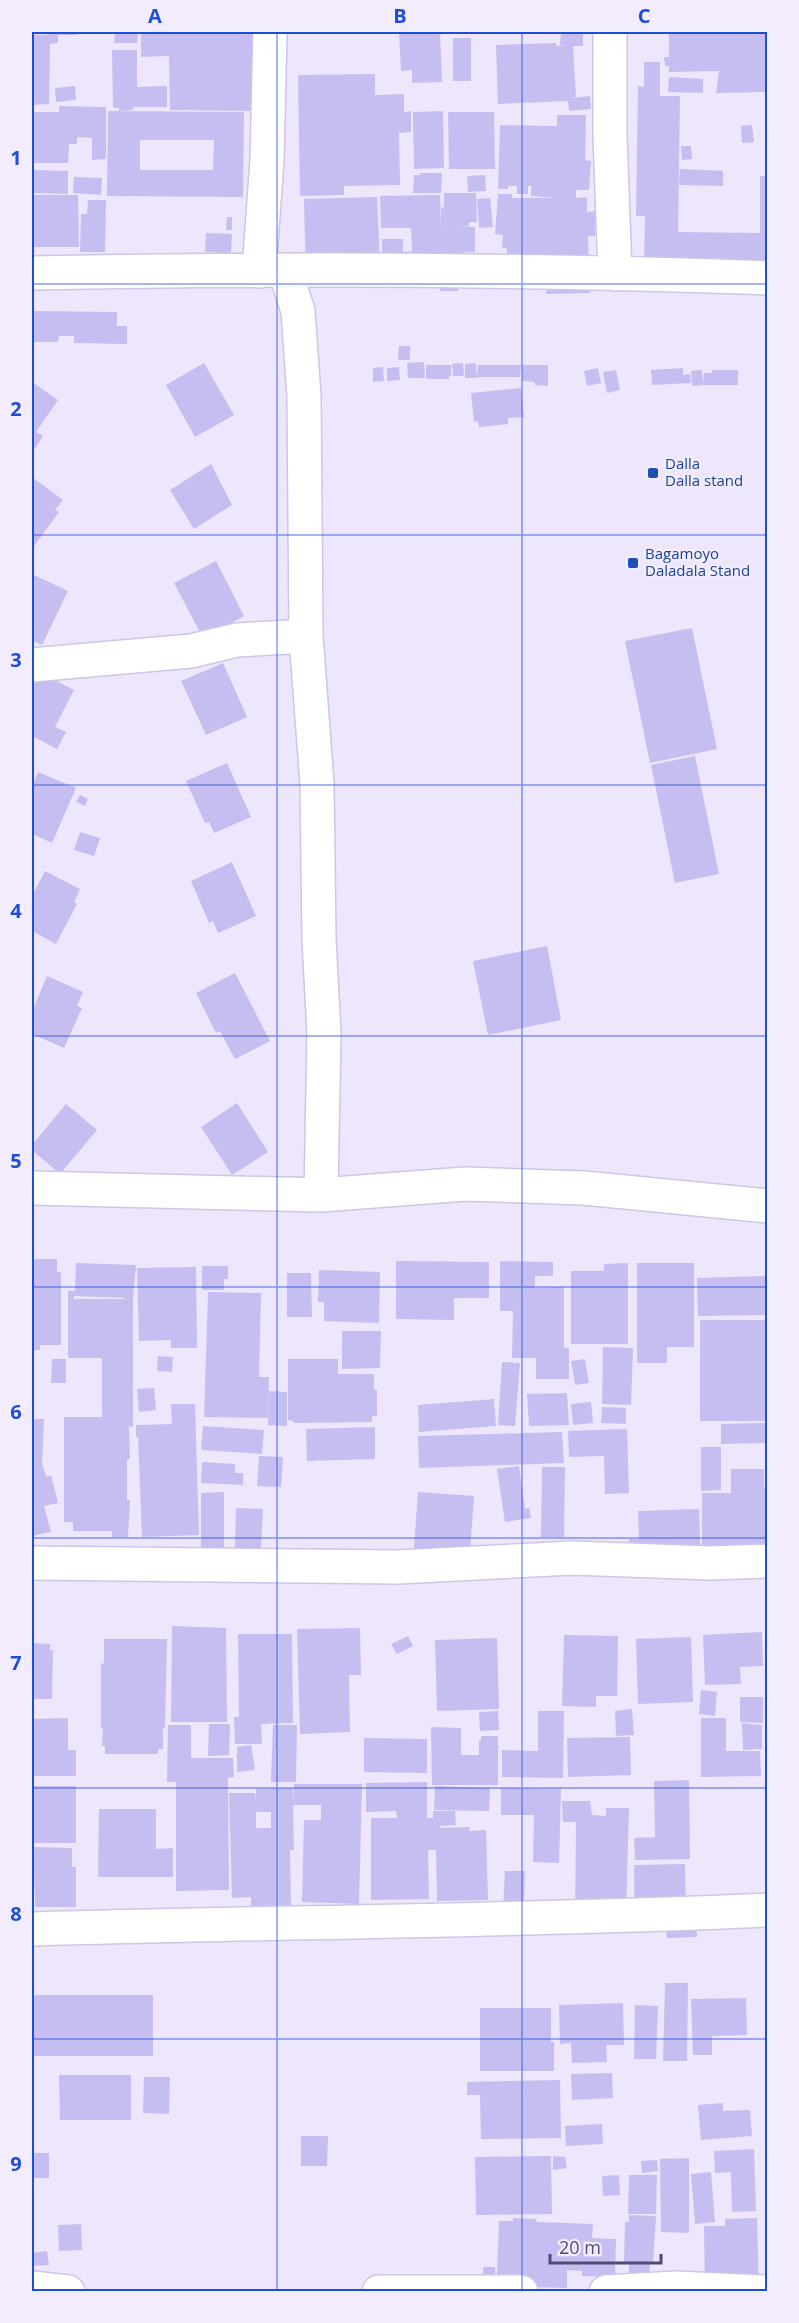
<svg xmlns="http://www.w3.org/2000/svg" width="799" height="2323" font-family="'Open Sans',sans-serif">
<rect width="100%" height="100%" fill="#eee6fc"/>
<path fill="#c6bef1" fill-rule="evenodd" d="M43,32H77V35H58V43L50,44L49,104L32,105V35H50L43,34Z
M115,32H138L137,43H114Z
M141,32H258L256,111L170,110L169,56L141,57Z
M399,32H440L442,82L412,83V70L401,71Z
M561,32H583V46H573L576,97H572L573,98L590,96L591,109L569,111L568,101L498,104L496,45L556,43V46L568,45H560Z
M669,32H768V92L716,93L719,71L669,72V66H665L664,57H669Z
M453,38H471V81H453Z
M112,50H137V87L167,86V107H133V110L119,111V108H113Z
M644,62H660V96H680L678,232L760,233V176H768V280L644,264L645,216H636L638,86L644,87Z
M375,74V95L404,94V112L411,111V132L399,133L400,185L344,186V195L300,196L298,75Z
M669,77L703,79V93L668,92Z
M75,86L76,100L56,102L55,88Z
M59,106L106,107V159L92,160V138L77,137V144H69L68,163H32V108H34V112H59Z
M108,111L244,112L243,197L107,196ZM140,140H214L213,170H140Z
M443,111L444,168L414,169L413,112Z
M448,112H494L495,169H449Z
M557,115H586L585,160L591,161L589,190H576V198L587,197V212L595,211V236H588L590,293L546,294L547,284L507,259V248H502L503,235L495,234L498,194H512V198H555L531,196V186H528V194H517V186H508V189H498L500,125L557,126Z
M752,125L754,142L742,143L741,126Z
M681,146H691L692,159L682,160Z
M680,169L723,171V186L679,185Z
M32,170L68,171V194L32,193Z
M420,173H442L441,193H413L414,175H420Z
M485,175L486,191L468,192L467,176Z
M74,177L102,178L101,195L73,193Z
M444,193H476L477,222H469V226H458L475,227V252L412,255L444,256V254H456L458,291H440V284L382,266V239H403V252L412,251L411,228H381L380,196L440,195L441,232V207L444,208Z
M32,195H78L79,247H32Z
M377,197L380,264L306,285L304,199Z
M490,198L493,227L479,228L477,199Z
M88,200H106L105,252H80L81,214H87Z
M227,217H232V230H226Z
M206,233L232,234L231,253L205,252Z
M32,311L117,312V326H127V344L74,343V336H59L58,342H32Z
M399,346H410V360H398Z
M424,362L425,378H408L407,363Z
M204,363L234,415L195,437L166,385Z
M463,363L464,376H453L452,364Z
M476,363L477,378H465V364Z
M426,365H451V376H449V379H426Z
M478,365H521L520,377H477Z
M522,365H548V386L535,385V382L522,381Z
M383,367L384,381L373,382V368Z
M399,367L400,380L387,381V368Z
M598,368L601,383L587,386L584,371Z
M683,368V375L690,374L691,383L652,385L651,370Z
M616,370L620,390L607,393L603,372Z
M702,370L703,385L692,386L691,371Z
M712,370H738V385H703L704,373H712Z
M32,382L58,400L36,432L43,436L32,453Z
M521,388L524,417L508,418V424L479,427L478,421L474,422L471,393Z
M211,464L232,505L194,529L170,490Z
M32,477L63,500L55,510L59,512L32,549Z
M216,561L244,616L203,638L174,583Z
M32,574L68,591L42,645L32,640Z
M692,628L717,749L650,763L625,641Z
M223,663L247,717L206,735L181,681Z
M35,670L74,690L55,727L66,732L57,749L32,736V676Z
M695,756L719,874L675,883L651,765Z
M227,763L251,817L214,833L209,822L205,823L186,781Z
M38,772L76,788L52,843L32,834V787Z
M80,795L88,799L85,806L76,802Z
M80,832L100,838L94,856L74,850Z
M232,862L256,916L218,933L213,921L209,923L191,881Z
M45,871L80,889L74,902L77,904L56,944L32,931V896Z
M547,946L561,1020L488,1035L473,961Z
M235,973L270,1041L235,1059L220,1031L216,1033L196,993Z
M47,976L83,992L77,1006L82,1008L64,1048L32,1034V1012Z
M237,1103L268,1152L232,1175L201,1127Z
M66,1104L97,1130L60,1174L32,1150V1145Z
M33,1259H57V1272H61V1345H40V1350H32Z
M396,1261L489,1262V1298H454V1320L396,1319Z
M500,1261L553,1262V1276H535V1288L564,1287V1348H569V1379H536V1358H512L513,1311H500Z
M76,1263L136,1265L133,1298V1427L129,1426L130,1459H127V1500H130L128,1537H112V1531H73V1522H64V1417H102V1358H68V1291H75ZM74,1296L125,1298V1299H74Z
M628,1263V1344H571V1271H604V1264Z
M637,1263H694V1347H667V1363H637Z
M202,1266H228V1279H224V1290H202Z
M196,1267L197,1348H171V1340L139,1341L137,1268Z
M319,1270L380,1272L379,1323L324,1321V1302H318Z
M287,1273H311L312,1317H287Z
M768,1276V1315L698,1316L697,1278Z
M208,1292L261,1293L259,1377H269L268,1418L204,1417Z
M700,1320H768V1421H700Z
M342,1331H381L380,1368L342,1369Z
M603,1347L633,1348L631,1405L602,1404Z
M158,1356L173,1357L172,1372L157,1371Z
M52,1359H66V1383H51Z
M288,1359H338V1374H374V1390H377V1416H372V1422L294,1423L293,1421L288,1420Z
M585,1359L589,1383L575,1385L571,1361Z
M502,1362L520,1363L515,1426L498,1425Z
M154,1388L156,1410L139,1412L137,1389Z
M269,1391L287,1392V1426L268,1425Z
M567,1393L569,1425L529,1426L527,1394Z
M494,1399L496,1426L419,1432L418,1405Z
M591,1402L593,1423L573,1425L571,1404Z
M171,1404H195L199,1535L142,1537L138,1437H136V1425L172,1424Z
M602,1407L626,1408V1424L601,1423Z
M32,1419H44L42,1463L46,1477L51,1475L58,1503L44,1506L51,1532L32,1536Z
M768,1423V1443L721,1444V1424Z
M203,1426L264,1430L262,1454L201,1450Z
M375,1427V1459L307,1461L306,1429Z
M627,1429L629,1493L605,1494L604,1456L569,1457L568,1431Z
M562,1432L564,1463L419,1468L418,1436Z
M701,1447H721V1490L701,1491Z
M259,1456L283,1457L281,1487L257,1486Z
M202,1462L235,1464V1473H243V1485L201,1483Z
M519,1466L525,1509L529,1508L531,1518L505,1522L497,1469Z
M542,1467H565L564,1537H541Z
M731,1469H764V1488H768V1562H702V1493H731Z
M224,1492V1559L201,1560V1493Z
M418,1492L474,1496L469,1566L413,1562Z
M236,1508L263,1509L261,1548H235Z
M699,1509L701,1576L630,1573L629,1539H639L638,1511Z
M172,1626L226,1628L227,1722H171Z
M360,1628L361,1675H349L350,1732L300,1734L297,1629Z
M762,1632L763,1666L740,1667L741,1684L705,1685L703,1635Z
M238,1634H292L293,1723L261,1724L262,1744H235L234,1717H239Z
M564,1635L618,1636L617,1696H596V1707L562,1706Z
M408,1636L413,1646L397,1654L391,1644Z
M691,1637L693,1702L638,1704L636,1639Z
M497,1638L499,1709L437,1711L435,1640Z
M104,1639H167L165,1728H163V1749H158V1754H105V1746H102L103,1728H101V1663L104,1664Z
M32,1643L50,1644V1650H53L52,1699H32Z
M701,1690L717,1692L715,1716L699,1714Z
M740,1697H763V1723L740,1722Z
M632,1709L634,1735L616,1736L615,1711Z
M498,1711L499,1730L480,1731L479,1712Z
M538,1711H564L563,1778L502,1777V1750L538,1751Z
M68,1718V1750H76V1776H32V1719Z
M701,1718H726V1751H760L761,1776L701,1777Z
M742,1723L762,1725V1749L743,1750Z
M209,1724H230L229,1755L208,1756Z
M168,1725H191V1758H233L234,1777L228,1778L229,1890L176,1891V1782H167Z
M273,1725H297L296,1782H271Z
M431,1727L461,1728V1755H479V1741H481V1736H498V1785H432Z
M630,1737L631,1775L568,1777L567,1738Z
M364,1738L427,1739V1773L364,1772Z
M251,1745L255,1770L237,1772V1747Z
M689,1780L690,1859L635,1860L634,1838L655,1837L654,1781Z
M427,1782V1818H433V1811H455L456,1825L440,1826V1828L470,1827L469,1831L486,1830L488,1900L437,1901L436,1850H428L429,1899L371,1900V1818H397L396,1811L366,1812V1783Z
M294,1784H362L359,1904L302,1902L304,1820H321V1805H293L294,1850H290L291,1905L251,1906V1897L232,1898L229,1793H255L256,1799V1789L293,1788L294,1802ZM256,1812H271V1828H256Z
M32,1786H76V1843H32Z
M435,1786L490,1788L489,1811L434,1810Z
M501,1788L561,1789L559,1863L533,1862L534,1815H501Z
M562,1801H590L592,1815L606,1816V1808H629L626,1913L575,1922L576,1822H563Z
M99,1809H156V1849L173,1848V1877H98Z
M32,1847L72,1848V1867H76V1907H35V1878L34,1894H32Z
M685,1864L686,1920L696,1919L697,1937L667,1938L666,1929L635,1930L634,1865Z
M505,1871H525L523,1929H502Z
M665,1983H688L687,2061H663Z
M32,1995H153V2056H32Z
M746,1998L747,2035L712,2036V2055H693L691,1999Z
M623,2003L624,2045H606L607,2062L572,2063L571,2043L560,2044L559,2005Z
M635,2005L658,2006L656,2059H634Z
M480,2008H551V2042H554V2071H480Z
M612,2073L613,2098L572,2100L571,2074Z
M59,2075H131V2120H60Z
M144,2077H170L169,2114L143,2113Z
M560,2080L561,2138L481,2139L480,2095H467V2082Z
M723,2103V2111L750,2110L752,2136L701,2140L698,2105Z
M602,2124L603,2144L566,2146L565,2126Z
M301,2136H328L327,2166H301Z
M754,2149L756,2211L732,2212L731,2172L715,2173L714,2151Z
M32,2153H49V2178H32Z
M551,2156L552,2214L476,2215L475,2157Z
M553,2156L565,2157L567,2168L553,2170Z
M689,2158V2233L661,2232L660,2159Z
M657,2160L658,2171L642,2173L641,2161Z
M711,2172L715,2222L695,2224L691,2174Z
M619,2175L620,2195L603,2196L602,2176Z
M629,2175H657L656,2214H628Z
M629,2215L656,2216L653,2264H650L648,2292L628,2291L629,2264H624L625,2222H629Z
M513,2218L536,2219L537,2222L593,2224L592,2238L616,2239L615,2277L582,2276V2271L567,2270V2288L527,2287L497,2277L499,2221H513Z
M757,2218L759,2292H705L704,2226H725V2219Z
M81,2224L82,2250L59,2251L58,2225Z
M47,2251L49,2265L32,2266V2253Z
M483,2267H495L496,2290L484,2291Z"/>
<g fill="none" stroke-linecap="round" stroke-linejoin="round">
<defs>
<path id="minor" d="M610,32V135L615,274
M259,271L267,160L270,32
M285,271L298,311L304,396L306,636L317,784L319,939L324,1033L321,1195
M32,273C277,268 523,269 768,278
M32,665L191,651L237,640L306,636
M32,1188L321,1195L465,1184L584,1188L768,1206
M32,1563L398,1567L572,1558L709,1563L768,1561
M32,1929C277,1922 522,1921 768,1910
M32,2288L68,2292
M379,2292H521
M606,2292L676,2288L763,2292"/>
</defs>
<use href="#minor" stroke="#cec6e6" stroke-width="36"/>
<use href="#minor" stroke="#fff" stroke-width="33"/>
</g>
<path fill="none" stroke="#1d4ed8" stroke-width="1.5" stroke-opacity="0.55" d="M277,32V2292M522,32V2292M32,284H768M32,535H768M32,785H768M32,1036H768M32,1287H768M32,1538H768M32,1788H768M32,2039H768"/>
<g fill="#1a4fb4" stroke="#f3ecff" stroke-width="2">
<rect x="647" y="467" width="12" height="12" rx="3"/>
<rect x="627" y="557" width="12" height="12" rx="3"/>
</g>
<g text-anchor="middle" stroke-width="4.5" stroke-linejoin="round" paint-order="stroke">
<g font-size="15" fill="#164399" stroke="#f3ecff" text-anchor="start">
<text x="665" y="469">Dalla<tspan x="665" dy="17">Dalla stand</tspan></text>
<text x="645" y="559">Bagamoyo<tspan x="645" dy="17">Daladala Stand</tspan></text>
</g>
</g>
<rect width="799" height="2323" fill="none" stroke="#f3ecff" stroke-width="66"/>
<path d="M550 2254v9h111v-9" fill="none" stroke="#504b75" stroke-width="3"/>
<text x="559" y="2254" font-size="18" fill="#504b75" stroke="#f3ecff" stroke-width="4.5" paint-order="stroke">20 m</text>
<rect x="33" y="33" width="733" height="2257" fill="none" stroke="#1d4ed8" stroke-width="2"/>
<g font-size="20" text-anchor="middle" font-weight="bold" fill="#1d4ed8">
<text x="155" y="23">A</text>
<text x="400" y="23">B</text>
<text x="644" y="23">C</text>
<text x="16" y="165">1</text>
<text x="16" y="416">2</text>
<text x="16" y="667">3</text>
<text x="16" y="918">4</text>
<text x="16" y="1168">5</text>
<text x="16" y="1419">6</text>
<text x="16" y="1670">7</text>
<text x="16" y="1921">8</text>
<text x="16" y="2171">9</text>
</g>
</svg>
